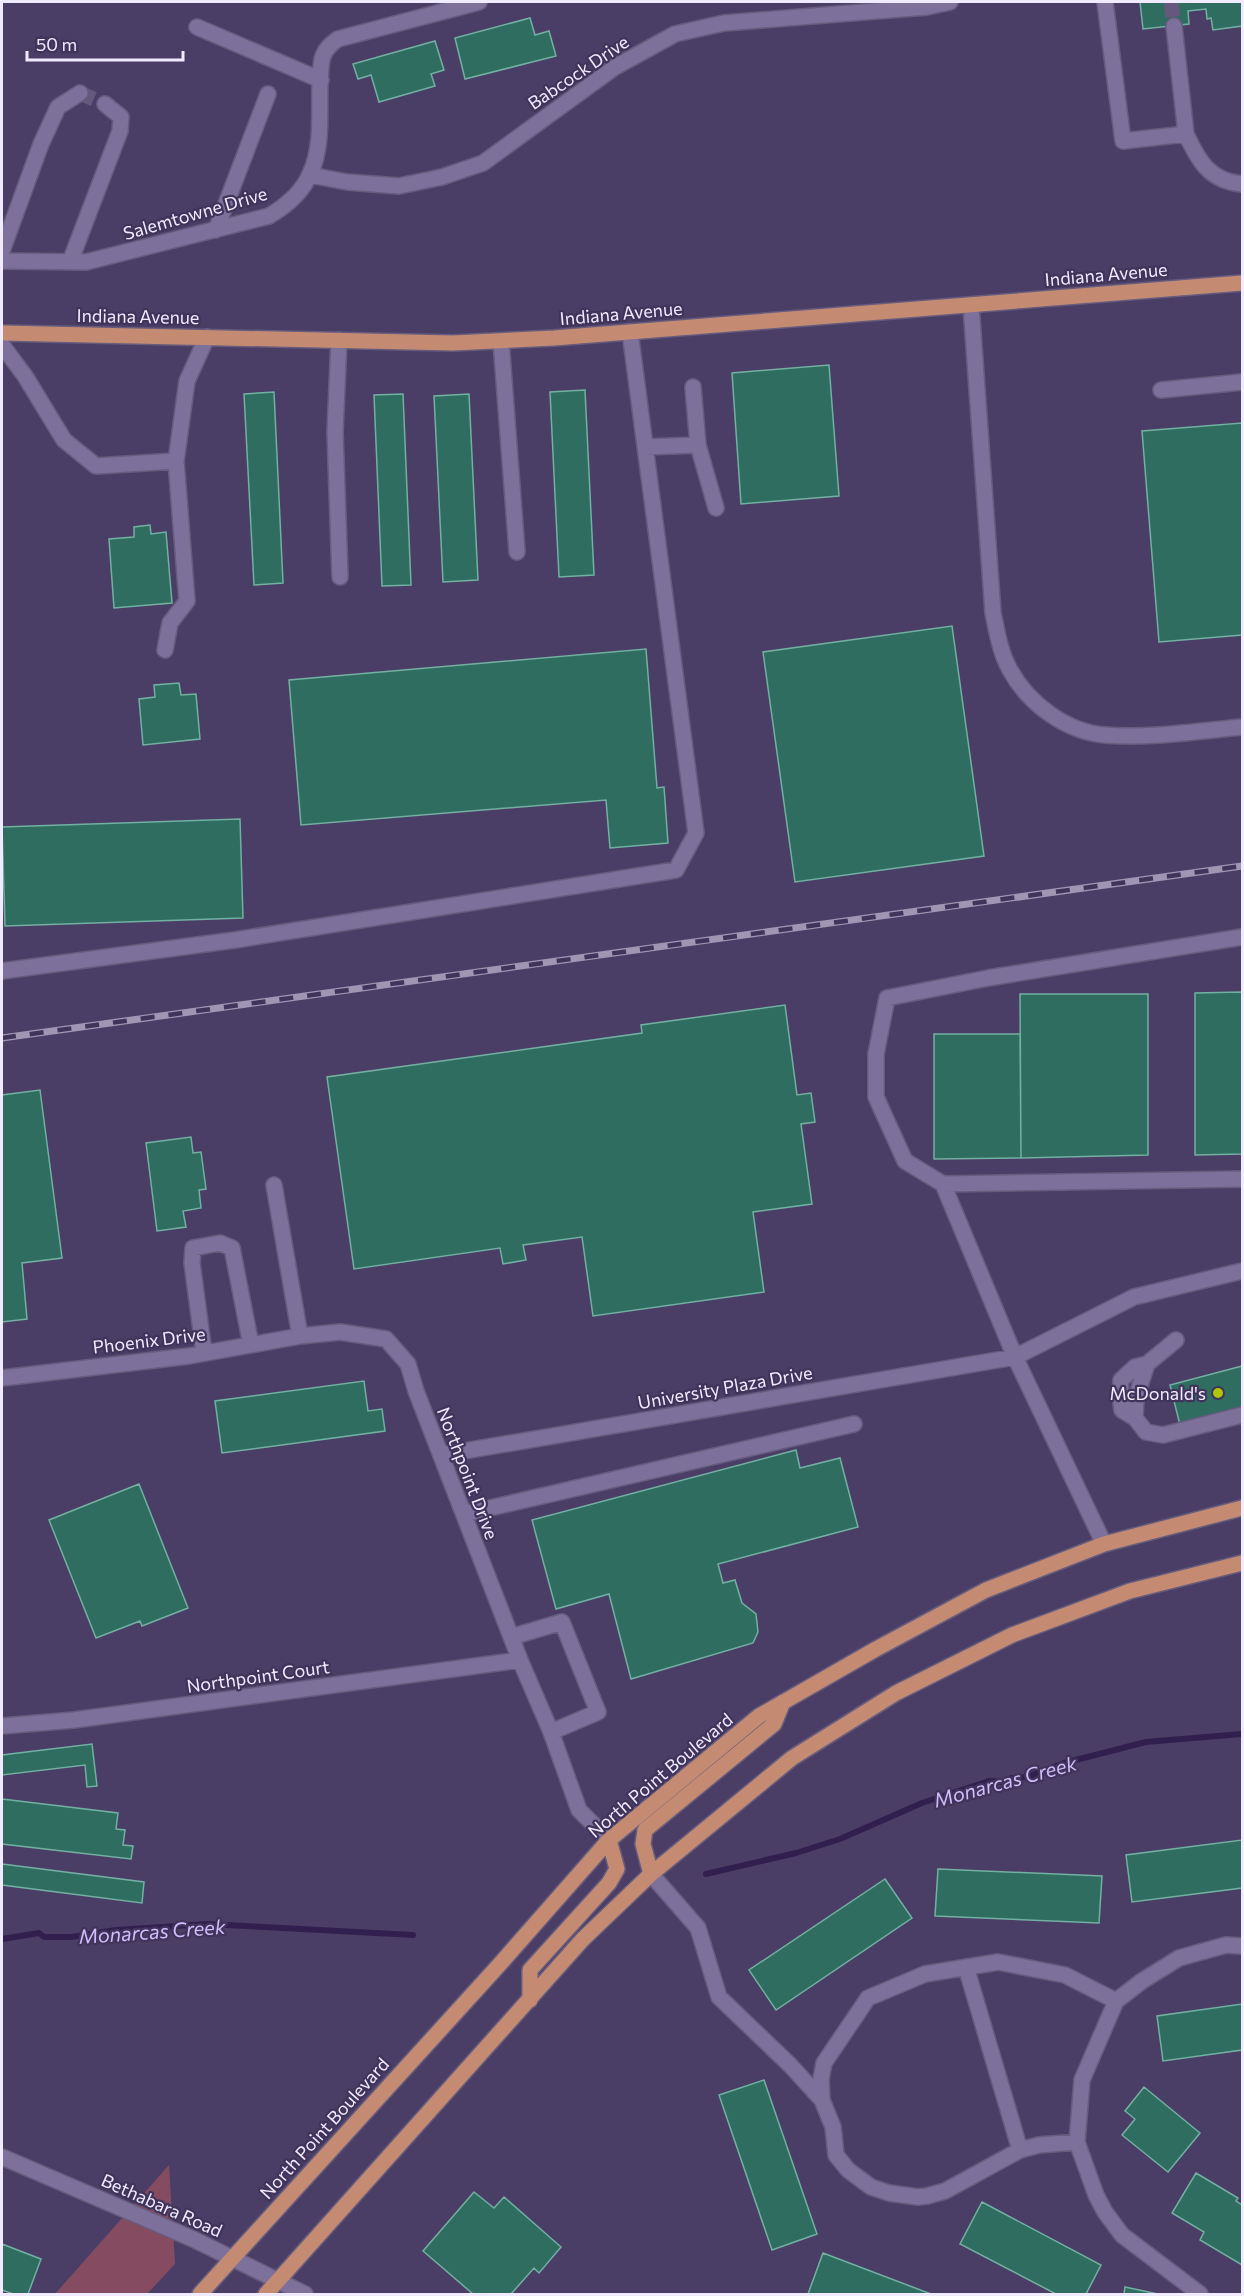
<svg xmlns="http://www.w3.org/2000/svg" width="1244" height="2296" font-family="Commissioner,sans-serif">
<style>
.green{fill:#854c61}
.lines{fill:none;stroke-linecap:round;stroke-linejoin:round}
.stream{stroke:#31204f;stroke-width:6}
.building{fill:#2f6d61;stroke:#72b0a2;stroke-width:1.5}
.minor-tunnel{stroke:#64587d;stroke-width:15;stroke-dasharray:15 8;stroke-linecap:butt}
.minor-casing{stroke:#665c7d;stroke-width:18}
.major-casing{stroke:#665c7d;stroke-width:18}
.minor{stroke:#7d709b;stroke-width:15}
.major{stroke:#c48b72;stroke-width:15}
.rail-casing{stroke:#9f96b4;stroke-width:7}
.rail{stroke:#40345b;stroke-width:4.5;stroke-dasharray:14;stroke-linecap:butt}
.poi-dot{fill:#aec509;stroke:#40345b;stroke-width:2}
.labels{text-anchor:middle;dominant-baseline:central;stroke-width:4.5;stroke-linejoin:round;paint-order:stroke}
.street-label{font-size:18px;fill:#f0ebff;stroke:#40345b}
.poi-label{font-size:18px;fill:#f0ebff;stroke:#40345b;text-anchor:end}
.water-label{font-size:20px;font-style:italic;fill:#d0bdfd;stroke:#40345b}
</style>
<rect width="100%" height="100%" fill="#4b3e66"/>
<path class="green" d="M169,2165l6,99 -28,30h-92z"/>
<g class="lines">
<path class="stream" d="M706,1874l90,-21 44,-14 82,-36 67,-22 15,1 7,-4 16,-1 37,-14 82,-21 96,-8
M2,1939l37,-6 5,4h27l45,-7 91,-6 206,11"/>
</g>
<path class="building" d="M1140,2h102v24l-29,4 -2,-12 -4,1 -1,-10 -18,2 1,13 -46,5z
M530,18l5,17 14,-4 7,25 -91,23 -10,-41z
M435,41l9,29 -13,4 4,12 -56,16 -8,-27 -13,4 -5,-15z
M829,365l10,131 -98,8 -9,-131z
M585,390l9,185 -35,2 -9,-185z
M274,392l9,191 -29,2 -10,-191z
M403,394l8,191 -29,1 -8,-191z
M469,394l9,186 -35,2 -9,-186z
M1242,423v212l-83,7 -17,-211z
M150,525l1,9 15,-2 6,71 -58,5 -5,-69 25,-2v-10z
M952,626l32,230 -189,26 -32,-230z
M646,649l11,139 7,-1 4,56 -58,5 -4,-48 -305,25 -12,-145z
M179,683l2,12 15,-1 4,45 -57,6 -4,-46 16,-2 -1,-12z
M240,819l3,99 -238,8 -3,-99z
M1242,992v162l-47,1v-162z
M1020,994h128v161l-127,3z
M785,1005l12,90 14,-2 4,29 -14,2 11,80 -59,8 11,80 -171,24 -11,-79 -59,8 3,15 -23,4 -3,-16 -146,21 -27,-192 315,-44 -1,-8z
M934,1034h86l1,124 -87,1z
M40,1090l22,168 -40,5 5,56 -25,3v-227z
M191,1137l2,16 8,-1 5,37 -7,1 2,18 -18,3 3,16 -29,4 -11,-88z
M1242,1366v43l-62,16 -10,-40z
M364,1381l4,30 14,-2 3,22 -163,22 -7,-52z
M796,1450l4,18 40,-10 18,69 -140,37 5,19 12,-3 7,23 14,11 2,18 -5,11 -122,36 -22,-85 -53,15 -24,-89z
M139,1484l49,124 -46,18 -2,-5 -44,17 -47,-118z
M92,1744l5,42 -10,1 -2,-22 -83,10v-20z
M2,1799l116,14 -2,16 9,1 -2,15 10,1 -2,13 -129,-15z
M1242,1840v48l-110,14 -6,-47z
M2,1864l142,18 -2,21 -140,-18z
M938,1869l164,7 -3,47 -164,-7z
M885,1879l27,39 -136,92 -27,-40z
M1242,2004v46l-79,11 -6,-45z
M764,2080l53,154 -45,16 -53,-155z
M1144,2087l56,46 -32,39 -46,-37 13,-16 -10,-8z
M1196,2173l42,25 -2,3 6,4v60l-42,-25 4,-8 -32,-19z
M474,2192l20,16 10,-11 57,50 -22,26 -5,-5 -23,26h-38l-50,-43z
M982,2202l119,63 -15,29h-30l-96,-50z
M2,2244l39,15 -13,35h-15l-11,-4z
M823,2253l108,41h-123z
M1125,2287l33,7h-34z"/>
<g class="lines">
<path class="minor-tunnel" d="M1171,2l3,24
M80,93l25,11"/>
<defs>
<path id="minor" d="M1105,2l18,139 63,-7c13,28 24,47 56,50
M1174,26l12,108
M197,27l124,53
M310,175l37,7 52,4 43,-9 41,-14 132,-96 60,-33 49,-11 203,-16 23,-5
M216,230l52,-136
M2,251l39,-107 17,-37 22,-14
M2,261l84,1 183,-46c17,-10 33,-23 41,-42 13,-27 9,-61 10,-91 1,-8 0,-19 3,-27 3,-8 8,-12 15,-17l141,-37
M70,262l50,-131 1,-14 -16,-13
M971,305l22,308c4,19 7,39 17,57 18,33 56,62 95,65 41,4 95,-4 137,-8
M339,340l-4,92 5,145
M501,341l16,211
M2,345l23,31 39,64 32,26 80,-5
M1161,390l81,-8
M698,445l18,63
M645,447l53,-2 -5,-58
M165,650l5,-27 17,-22 -11,-140 11,-80 20,-44
M2,971l233,-31 441,-70 20,-37 -66,-501
M943,1184l-38,-23 -29,-64v-43l11,-56 101,-20 254,-41
M274,1185l26,151 40,-4 46,7 22,25 8,27 104,269 31,72 28,78 30,30
M1176,1340l-29,24 -11,34 -1,20 11,14 17,3 79,-20
M204,1353l-12,-90 1,-15 27,-5 12,5 19,97
M2,1378l187,-22 111,-20
M1135,1418l-13,-8 -2,-14 1,-16 14,-13 12,-3
M441,1455l574,-98 119,-60 108,-26
M464,1514l390,-90
M1104,1544l-89,-187 -72,-173 299,-5
M511,1637l51,-15 36,90 -47,20
M2,1726l72,-6 446,-60
M651,1874l47,54 21,69 71,68 32,35 11,27 3,28 12,15 23,17 18,6 29,4 9,-1 18,-5 75,-41 19,-5 38,-3
M966,1967l54,183
M822,2100l-1,-21 3,-16 44,-65 57,-24 73,-12 67,13 51,26
M2,2157l191,82 112,55
M1200,2294l-78,-59 -17,-23 -9,-17 -19,-53 5,-62 34,-79 26,-20 37,-23 47,-13 16,1"/>
<path id="major" d="M2,333l451,10 101,-5 688,-55
M651,1874l-8,-30 2,-14 129,-106 9,-22
M530,2000v-30l79,-87 8,-14 -8,-29
M200,2294l300,-330 109,-124 150,-124 117,-67 110,-59 118,-46 138,-36
M266,2294l317,-355 68,-65 141,-116 104,-65 116,-58 118,-44 112,-28"/>
</defs>
<use href="#minor" class="minor-casing"/>
<use href="#major" class="major-casing"/>
<use href="#minor" class="minor"/>
<use href="#major" class="major"/>
<defs>
<path id="rail" d="M2,1038l1240,-172"/>
</defs>
<use href="#rail" class="rail-casing"/>
<use href="#rail" class="rail"/>
</g>
<circle class="poi-dot" cx="1218" cy="1393" r="6"/>
<g class="labels">
<g class="street-label">
<text transform="translate(578 72) rotate(-34)">Babcock Drive</text>
<text transform="translate(195 213) rotate(-16)">Salemtowne Drive</text>
<text transform="translate(1106 274) rotate(-5)">Indiana Avenue</text>
<text transform="translate(621 313) rotate(-5)">Indiana Avenue</text>
<text transform="translate(138 316) rotate(1)">Indiana Avenue</text>
<text transform="translate(149 1340) rotate(-7)">Phoenix Drive</text>
<text transform="translate(725 1387) rotate(-10)">University Plaza Drive</text>
<text transform="translate(468 1473) rotate(69)">Northpoint Drive</text>
<text transform="translate(258 1676) rotate(-8)">Northpoint Court</text>
<text transform="translate(660 1775) rotate(-40)">North Point Boulevard</text>
<text transform="translate(324 2128) rotate(-48)">North Point Boulevard</text>
<text transform="translate(162 2205) rotate(24)">Bethabara Road</text>
</g>
<g class="poi-label">
<text x="1206" y="1393">McDonald's</text>
</g>
<g class="water-label">
<text transform="translate(1005 1781) rotate(-15)">Monarcas Creek</text>
<text transform="translate(152 1931) rotate(-4)">Monarcas Creek</text>
</g>
</g>
<rect width="1244" height="2296" fill="none" stroke="#f0ebff" stroke-width="6"/>
<path d="M27 51v9h156v-9" fill="none" stroke="#f0ebff" stroke-width="3"/>
<text x="36" y="51" font-size="18" fill="#f0ebff" stroke="#40345b" stroke-width="4.5" paint-order="stroke">50 m</text>
</svg>
